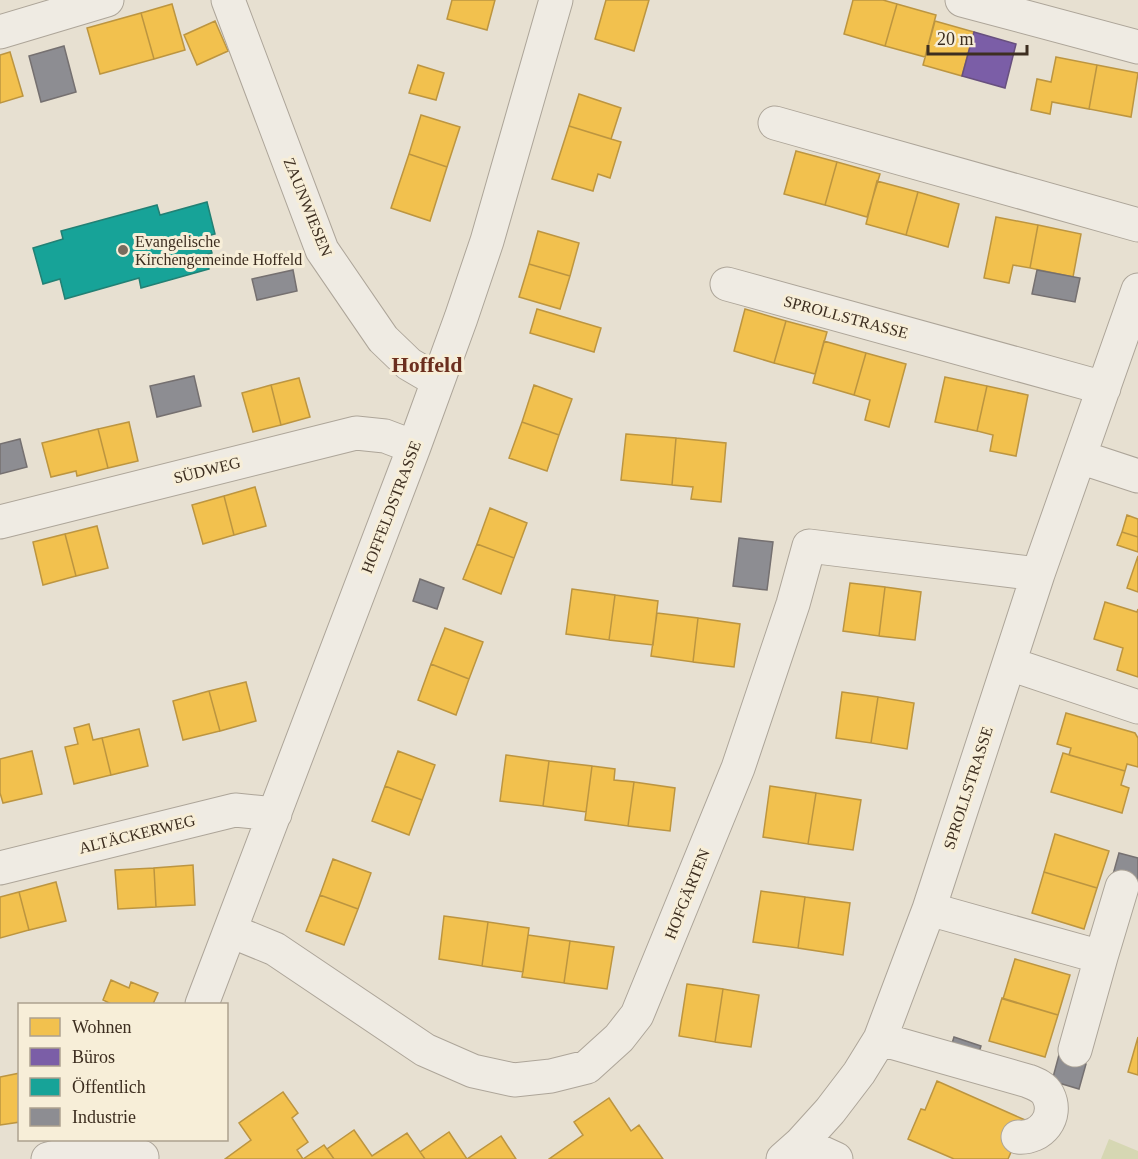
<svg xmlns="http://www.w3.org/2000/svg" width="1138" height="1159" font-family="'Times New Roman',serif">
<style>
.green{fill:#d6d7b3}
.homes{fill:#f2c14e;stroke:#bc9540;stroke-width:1.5}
.offices{fill:#7b5ea7;stroke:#68507e;stroke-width:1.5}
.public{fill:#17a398;stroke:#228074;stroke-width:1.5}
.industry{fill:#8d8d92;stroke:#757070;stroke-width:1.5}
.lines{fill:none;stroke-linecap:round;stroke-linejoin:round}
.minor-casing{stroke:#ada599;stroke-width:35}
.minor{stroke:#efebe3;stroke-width:33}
.poi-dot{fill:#786c5e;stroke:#f7eed8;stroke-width:2}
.labels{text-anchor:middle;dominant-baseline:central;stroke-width:6;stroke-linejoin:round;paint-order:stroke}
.street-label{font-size:16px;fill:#3d2e20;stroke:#f7eed8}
.poi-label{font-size:16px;fill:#3d2e20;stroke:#f7eed8;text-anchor:start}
.district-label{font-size:22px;font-weight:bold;fill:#6b2e1e;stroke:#f7eed8}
</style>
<rect width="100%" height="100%" fill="#e7e0d1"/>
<path class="green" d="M1109,1139l29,12v8h-37z"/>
<path class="homes" d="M452,0h43l-8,30 -40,-11z
M606,0h43l-15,51 -39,-12z
M853,0h30l14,4 -12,42 -41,-12z
M172,4l13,46 -31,9 -13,-46z
M897,4l39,11 -11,42 -40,-11z
M141,13l13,46 -54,15 -13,-46z
M215,21l13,30 -31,14 -13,-30z
M935,21l39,11 -12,44 -39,-11z
M10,52l13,44 -23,7v-48z
M1056,57l41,8 -8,44 -37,-7 -2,12 -19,-4 6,-31 14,3z
M418,65l26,8 -8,27 -27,-7z
M1097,65l41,8 -7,44 -42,-8z
M579,94l42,14 -10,31 -42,-13z
M421,115l39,12 -13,40 -38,-13z
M569,126l52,16 -11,36 -12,-4 -5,17 -41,-12z
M796,151l41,11 -12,43 -41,-11z
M409,154l38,13 -17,54 -39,-13z
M837,162l43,12 -13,43 -42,-12z
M877,181l41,11 -12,43 -40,-11z
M918,192l41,12 -11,43 -42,-12z
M996,217l42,8 -8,43 -17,-3 -4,18 -25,-5z
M1038,225l43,9 -8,43 -43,-9z
M538,231l41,12 -9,33 -41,-12z
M529,264l41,12 -10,33 -41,-12z
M537,309l64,19 -7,24 -64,-19z
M745,309l41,12 -12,42 -40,-12z
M786,321l41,11 -12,42 -41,-11z
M824,341l42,12 -12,42 -41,-12z
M866,353l40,11 -17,63 -24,-7 5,-20 -16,-5z
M945,377l42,9 -10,45 -42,-9z
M299,378l11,39 -29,8 -10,-40z
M271,385l10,40 -28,7 -11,-39z
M534,385l38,14 -13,36 -37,-13z
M987,386l41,9 -12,61 -26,-5 3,-16 -16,-4z
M129,422l9,39 -30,7 -10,-39z
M522,422l37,13 -12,36 -38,-13z
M98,429l10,39 -31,8 -1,-5 -25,6 -9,-34z
M626,434l50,4 -4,47 -51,-5z
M676,438l50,5 -5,59 -30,-3 2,-12 -21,-2z
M255,487l11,39 -32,9 -10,-39z
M224,496l10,39 -31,9 -11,-39z
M490,508l37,15 -13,35 -37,-14z
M1127,515l11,4v18l-16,-5z
M97,526l11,42 -32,8 -11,-42z
M1122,532l16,5v15l-21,-7z
M65,534l11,42 -33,9 -10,-43z
M477,544l37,14 -13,36 -38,-15z
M1138,556v36l-11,-4z
M850,583l35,4 -6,49 -36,-5z
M885,587l36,5 -6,48 -36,-4z
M572,589l43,6 -6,45 -43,-6z
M615,595l43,6 -5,44 -44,-5z
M1105,602l32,10 1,-3v68l-21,-7 6,-22 -29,-9z
M657,613l41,5 -5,44 -42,-6z
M698,618l42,6 -6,43 -41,-5z
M445,628l38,14 -14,37 -38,-15z
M431,664l38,15 -13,36 -38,-15z
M246,682l10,39 -36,10 -11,-40z
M209,691l11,40 -37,9 -10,-39z
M842,692l36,5 -7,46 -35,-5z
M878,697l36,6 -7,46 -36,-6z
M1066,713l69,20 3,5v29l-11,-3 -2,7 -56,-16 2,-7 -14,-4z
M89,724l4,16 9,-2 9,37 -37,9 -9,-37 13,-3 -4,-16z
M139,729l9,37 -37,9 -9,-37z
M32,751l10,43 -39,9 -3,-10v-34z
M398,751l37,14 -13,35 -37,-14z
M1063,753l62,18 -4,14 8,3 -7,25 -71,-21z
M506,755l43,6 -6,45 -43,-5z
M549,761l43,5 -6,46 -43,-6z
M592,766l23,3 -1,11 20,2 -6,44 -43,-6z
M634,782l41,6 -5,43 -42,-5z
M385,786l37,14 -13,35 -37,-14z
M770,786l46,7 -8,51 -45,-7z
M816,793l45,7 -8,50 -45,-6z
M1055,834l54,17 -12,37 -53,-16z
M333,859l38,14 -13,36 -38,-14z
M193,865l2,40 -39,2 -2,-39z
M154,868l2,39 -38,2 -3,-39z
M1044,872l53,16 -13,41 -52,-16z
M56,882l10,39 -37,9 -10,-38z
M761,891l44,6 -7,51 -45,-6z
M19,892l10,38 -29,8v-41z
M320,895l38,14 -14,36 -38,-14z
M805,897l45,6 -7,52 -45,-7z
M444,916l44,6 -6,44 -43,-7z
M488,922l41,6 -6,44 -41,-6z
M528,935l42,6 -6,42 -42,-6z
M570,941l44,6 -7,42 -43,-6z
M1015,959l55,16 -12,40 -55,-16z
M111,980l18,8 2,-6 27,11 -5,11h-42l-8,-4z
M687,984l36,5 -8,53 -36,-6z
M723,989l36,6 -8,52 -36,-5z
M1002,998l56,17 -13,42 -56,-16z
M1138,1037v38l-10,-3z
M20,1073v49l-20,3v-48z
M937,1081l88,39 -17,39h-54l-46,-20 13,-30 4,1z
M283,1092l15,21 -6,5 16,24 -11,8 6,9 21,-14 10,14h-109l26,-19 -12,-17z
M609,1098l22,33 8,-6 24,34h-114l34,-24 -9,-13z
M354,1130l18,26 35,-23 18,26h-91l-7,-10z
M449,1132l18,27h-42l-5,-7z
M501,1136l15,23h-49z"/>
<path class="offices" d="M974,32l42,12 -11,44 -43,-12z"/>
<path class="public" d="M207,202l8,32 -8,2 5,17 -7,2 4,14 -68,19 -2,-10 -74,21 -5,-20 -17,5 -10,-36 30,-9 -2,-8 96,-26 3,10z"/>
<path class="industry" d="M64,46l12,46 -35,10 -12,-46z
M293,270l4,21 -40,9 -5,-21z
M1037,270l43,8 -5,24 -43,-8z
M194,376l7,30 -44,11 -7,-31z
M20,439l7,28 -27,7v-30z
M739,538l34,4 -6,48 -34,-4z
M420,579l24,9 -7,21 -24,-8z
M1119,853l19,5v27l-26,-7z
M954,1037l27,9 -4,13 -27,-9z
M1059,1055l27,9 -7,25 -27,-8z"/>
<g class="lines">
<defs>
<path id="minor" d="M228,0l94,250 61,89 26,25 29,17
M962,0l176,47
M0,32l107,-32
M775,123l363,102
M727,284l377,104
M1080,457l58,19
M0,522l356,-89 29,3 29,11
M1010,664l128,43
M0,868l235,-58 40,4
M929,909l172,48 -26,93
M231,931l44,18 150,101 48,21 41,9 37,-4 36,-9 32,-29 18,-23 101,-247 55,-164 16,-58 229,28
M1101,957l21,-70
M202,1004l212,-557 47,-129 26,-77 69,-241
M880,1039l148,42c8,3 16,6 20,14 11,22 -7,44 -30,42
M801,1143l35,16
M48,1159l39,-10 29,-1 26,9
M783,1159l18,-16 29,-32 29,-38 21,-34 49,-130 109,-335 100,-284"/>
</defs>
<use href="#minor" class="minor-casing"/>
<use href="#minor" class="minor"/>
</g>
<circle class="poi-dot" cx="123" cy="250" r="6"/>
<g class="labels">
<g class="street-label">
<text transform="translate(308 207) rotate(68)">ZAUNWIESEN</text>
<text transform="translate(846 317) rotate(15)">SPROLLSTRASSE</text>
<text transform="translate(207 470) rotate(-14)">SÜDWEG</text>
<text transform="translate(391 507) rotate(-69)">HOFFELDSTRASSE</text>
<text transform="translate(968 788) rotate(-72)">SPROLLSTRASSE</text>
<text transform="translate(137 834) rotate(-14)">ALTÄCKERWEG</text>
<text transform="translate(687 894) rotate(-68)">HOFGÄRTEN</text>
</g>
<g class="poi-label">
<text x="135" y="241">Evangelische<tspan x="135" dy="18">Kirchengemeinde Hoffeld</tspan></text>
</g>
<g class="district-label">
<text x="427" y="364">Hoffeld</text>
</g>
</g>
<rect x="18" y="1003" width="210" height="138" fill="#f7eed8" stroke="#ada18e" stroke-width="1.5"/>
<rect x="30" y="1018" width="30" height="18" fill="#f2c14e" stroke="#ada18e" stroke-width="1.5"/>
<text x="72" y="1033" font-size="18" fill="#3d2e20">Wohnen</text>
<rect x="30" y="1048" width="30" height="18" fill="#7b5ea7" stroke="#ada18e" stroke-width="1.5"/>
<text x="72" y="1063" font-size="18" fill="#3d2e20">Büros</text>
<rect x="30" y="1078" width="30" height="18" fill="#17a398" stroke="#ada18e" stroke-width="1.5"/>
<text x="72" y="1093" font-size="18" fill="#3d2e20">Öffentlich</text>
<rect x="30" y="1108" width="30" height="18" fill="#8d8d92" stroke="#ada18e" stroke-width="1.5"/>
<text x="72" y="1123" font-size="18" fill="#3d2e20">Industrie</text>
<path d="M928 45v9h99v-9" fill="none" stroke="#3d2e20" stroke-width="3"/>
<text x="937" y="45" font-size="18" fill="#3d2e20" stroke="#f7eed8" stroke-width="4.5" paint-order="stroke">20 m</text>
</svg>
